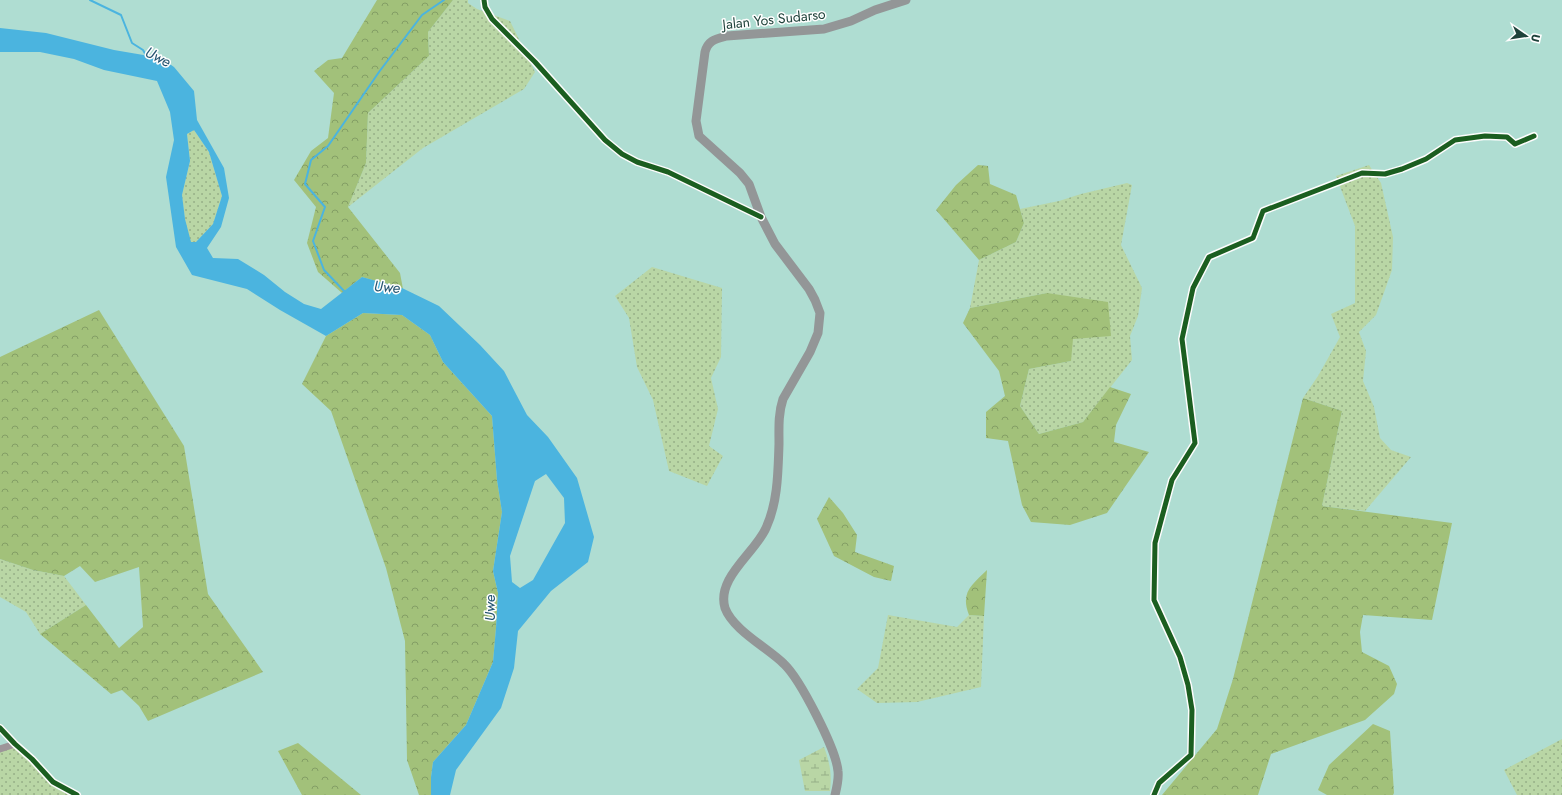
<svg xmlns="http://www.w3.org/2000/svg" width="1562" height="795" font-family="Jost,sans-serif">
<style>
.grass{fill:url(#grass-dots)}
.forest{fill:url(#forest-crowns)}
.wetland{fill:url(#wetland-marsh)}
.water{fill:#4bb4df;fill-rule:evenodd}
.lines{fill:none;stroke-linecap:round;stroke-linejoin:round}
.stream{stroke:#4bb4df;stroke-width:2}
.minor{stroke:#9d9699;stroke-width:7}
.major{stroke:#939697;stroke-width:9}
.cycleway-casing{stroke:#fefefe;stroke-width:8}
.cycleway{stroke:#1b5e20;stroke-width:5}
.labels{text-anchor:middle;dominant-baseline:central;stroke-width:3;stroke-linejoin:round;paint-order:stroke}
.street-label{font-size:14px;fill:#1e423a;stroke:#fefefe}
.water-label{font-size:15px;font-style:italic;fill:#265571;stroke:#fefefe}
</style>
<defs>
<pattern id="grass-dots" width="8" height="8" patternUnits="userSpaceOnUse"><rect width="8" height="8" fill="#b9d6a5"/><path d="M2 2h.1M6 6h.1" fill="none" stroke="#96af87" stroke-width="1.8" stroke-linecap="round"/></pattern>
<pattern id="forest-crowns" width="20" height="18" patternUnits="userSpaceOnUse"><rect width="20" height="18" fill="#a2c17a"/><path d="M2 6a3 3 0 1 1 6 0M12 15a3 3 0 1 1 6 0" fill="none" stroke="#839e65"/></pattern>
<pattern id="wetland-marsh" width="20" height="14" patternUnits="userSpaceOnUse"><rect width="20" height="14" fill="#b9d6a5"/><path d="M1 5h8M5 5V1M11 12h8M15 12V8" fill="none" stroke="#96af87"/></pattern>
</defs>
<rect width="100%" height="100%" fill="#afddd2"/>
<path class="grass" d="M453,0h15v3l9,6 33,12 25,51 -11,17 -101,59 -75,59 18,-44 2,-50 61,-57 -1,-24z
M194,130l15,22 13,44 -9,28 -17,18h-6l-5,-23 -3,-24 8,-34 -3,-27z
M1369,165l12,18 12,54 -1,33 -16,45 -17,17 7,19 -3,30 11,26 6,31 11,12 20,7 -46,54 -43,-5 20,-95 -39,-13 15,-22 22,-39 -9,-23 24,-11v-77l-19,-50z
M1127,183l5,2 -11,60 21,43 -4,28 -8,20 2,24 -49,62 -44,12 -19,-28 9,-37 42,-8 -24,-68 -77,15 9,-48 37,-18 8,-19 -4,-14 39,-8 22,-7z
M652,267l70,21 -1,69 -10,21 7,31 -9,37 14,10 -16,30 -38,-15 -16,-71 -16,-33 -8,-49 -14,-22z
M0,559l33,11 31,6 22,29 -46,29 -14,-22 -26,-15z
M888,615l69,12 12,-12 15,1 -3,71 -64,15 -40,1 -20,-14 21,-21z
M1562,739v56h-45l-13,-25z
M13,744l44,45 13,6h-70v-43z"/>
<path class="forest" d="M377,0h76l-25,32 1,24 -61,57 -2,50 -18,44 52,66 3,16 -41,-12 -20,16 -24,-21 -11,-29 9,-36 -22,-27 17,-29 17,-13 6,-45 -20,-22 14,-11 14,-2z
M978,165l10,1 2,18 26,11 8,28 -8,19 -37,18 -43,-50 20,-25z
M1047,293l61,9 3,34 -38,3 -2,22 -42,8 -9,37 19,28 44,-12 27,-35 21,7 -15,31 -2,17 35,10 -42,61 -37,12 -39,-3 -9,-17 -14,-64 -22,-3v-26l19,-16 -6,-25 -36,-48 7,-15z
M99,310l85,136 24,148 55,78 -115,49 -9,-15 -17,-16 -11,4 -71,-60 46,-29 33,43 24,-21 -4,-60 -44,15 -15,-16 -16,10 -31,-6 -33,-11v-202z
M363,313l39,2 28,20 13,27 49,54 5,64 5,32 -9,59 5,22 -2,35 -3,34 -27,63 -33,37 -2,15v18h-12l-12,-35 -2,-119 -19,-73 -55,-157 -29,-27 24,-48z
M1303,398l39,13 -20,95 130,17 -20,97 -69,-5 -3,17 2,20 27,14 8,18 -3,10 -29,26 -94,34 -13,41h-96l55,-66 16,-50z
M829,497l14,16 14,22 -2,17 39,14 -3,15 -17,-4 -40,-21 -17,-37z
M987,570l-3,46 -15,-1c-9,-23 3,-30 18,-45z
M1373,724l17,7 4,62 -1,2h-66l-9,-5 11,-25z
M298,743l63,52h-59l-24,-44z"/>
<path class="wetland" d="M824,747c6,16 8,28 6,44h-25l-6,-31z"/>
<path class="water" d="M0,28l46,5 68,17 47,8 13,9 20,24 3,29 27,48 5,30 -8,29 -14,21 6,10 25,1 26,16 21,17 19,12 17,5 41,-32 40,11 37,18 41,39 24,26 23,44 21,22 29,41 17,59 -6,25 -37,29 -33,40 -4,37 -13,40 -45,62 -6,25h-19v-18l2,-15 33,-37 27,-63 3,-34 2,-35 -5,-22 9,-59 -5,-32 -5,-64 -49,-54 -13,-27 -28,-20 -39,-2 -37,23 -46,-26 -33,-21 -55,-14 -16,-28 -10,-70 8,-37 -4,-28 -13,-31 -53,-11 -30,-11 -34,-7h-40zM194,130l15,22 13,44 -9,28 -17,18h-5l-6,-23 -3,-24 8,-34 -3,-27zM546,474l18,24 1,25 -32,57 -13,8 -8,-6 -2,-26 25,-75z"/>
<g class="lines">
<path class="stream" d="M90,0l31,15 11,28 11,7 4,7
M345,292l-21,-22 -11,-29 12,-34 -20,-23 6,-24 17,-14 51,-74 43,-57 22,-15"/>
<path class="minor" d="M484,0l1,7 7,12 43,43 70,78 17,14 15,8 31,10 93,45
M0,728l15,16 17,15 21,23 24,13
M0,749l15,-5
M1154,795l5,-12 32,-28 1,-45 -4,-25 -8,-28 -26,-57 1,-57 17,-63 23,-37 -13,-104 11,-51 16,-31 44,-19 10,-27 99,-38 23,1 17,-5 24,-10 29,-19 30,-4 22,1 8,7 19,-8"/>
<path class="major" d="M835,795c2,-8 4,-16 3,-24 -2,-22 -38,-92 -54,-107 -16,-16 -51,-34 -59,-56 -9,-30 30,-55 41,-80 12,-26 12,-56 13,-84 0,-15 -1,-30 4,-45l27,-47 8,-19 2,-20 -5,-13 -6,-11 -34,-45 -14,-27 -12,-33 -9,-11 -41,-37 -3,-15 9,-69c3,-12 11,-13 22,-16l97,-7 27,-8 24,-11 31,-10"/>
<defs>
<path id="cycleway" d="M484,0l1,7 7,12 43,43 70,78 17,14 15,8 31,10 93,45
M0,728l15,16 17,15 21,23 24,13
M1154,795l5,-12 32,-28 1,-45 -4,-25 -8,-28 -26,-57 1,-57 17,-63 23,-37 -13,-104 11,-51 16,-31 44,-19 10,-27 99,-38 23,1 17,-5 24,-10 29,-19 30,-4 22,1 8,7 19,-8"/>
</defs>
<use href="#cycleway" class="cycleway-casing"/>
<use href="#cycleway" class="cycleway"/>
</g>
<g class="labels">
<g class="street-label">
<text transform="translate(774 19) rotate(-6)">Jalan Yos Sudarso</text>
</g>
<g class="water-label">
<text transform="translate(158 57) rotate(27)">Uwe</text>
<text transform="translate(387 287) rotate(4)">Uwe</text>
<text transform="translate(490 608) rotate(-90)">Uwe</text>
</g>
</g>
<g transform="translate(1526 36) rotate(103)" stroke="#fefefe" stroke-width="3" paint-order="stroke">
<path d="M0-3L7 15L0 10L-7 15Z" fill="#1e423a"/>
<text y="-6" font-size="11" font-weight="bold" text-anchor="middle" fill="#1e423a">U</text>
</g>
</svg>
